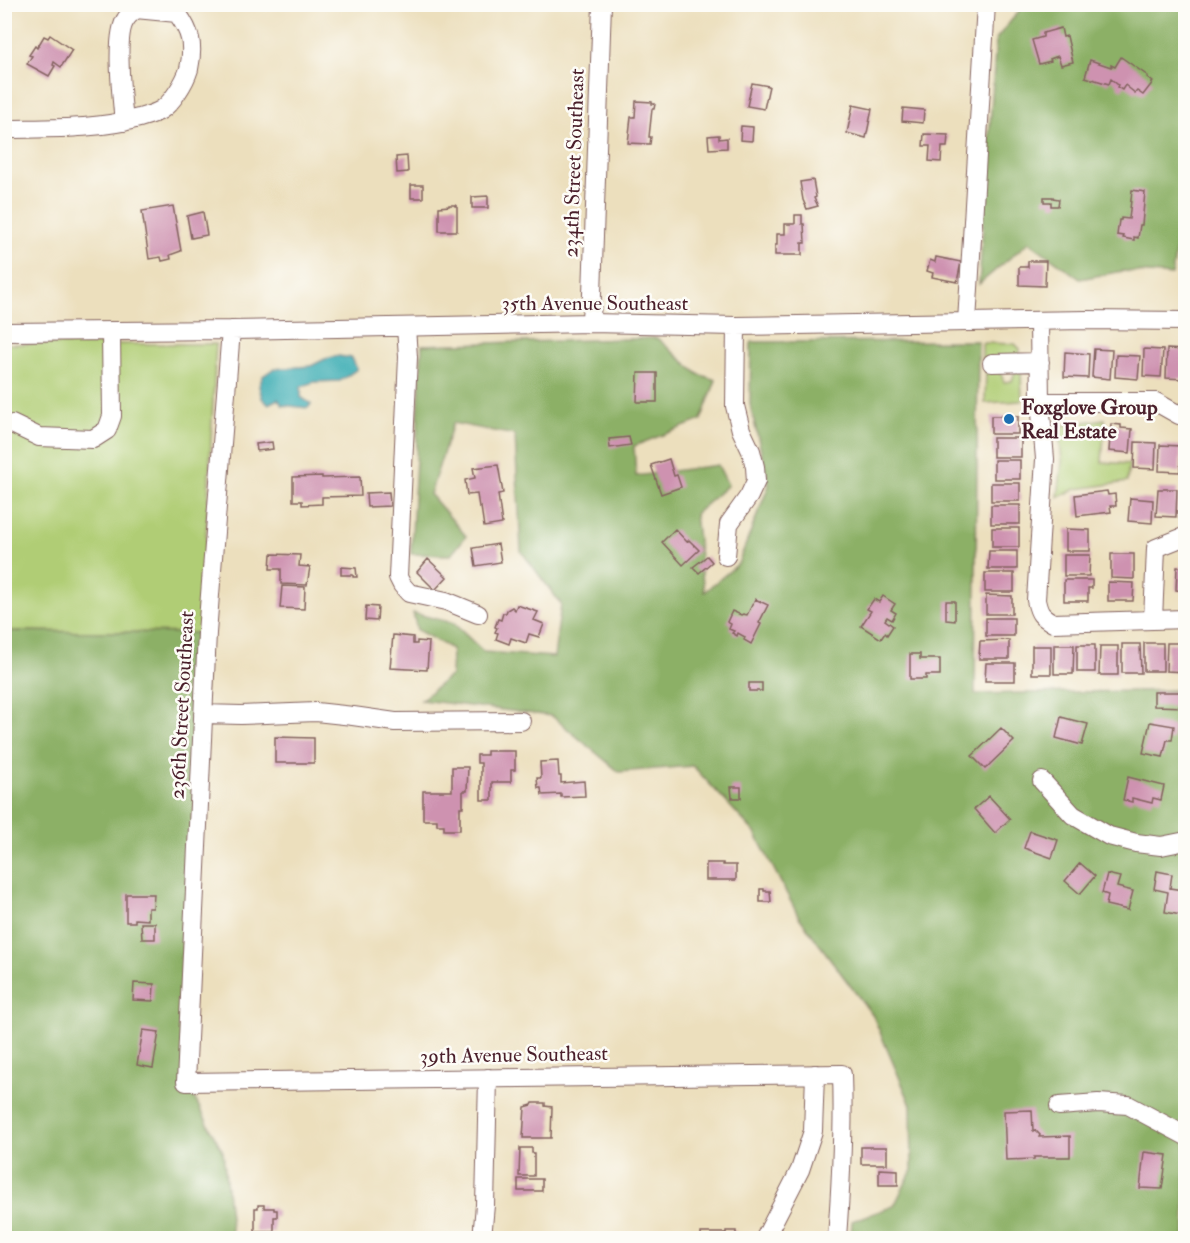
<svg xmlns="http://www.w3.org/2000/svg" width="1190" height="1243" font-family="'IM FELL Double Pica',serif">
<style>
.green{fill:#b0cd74;stroke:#7d7650;stroke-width:1.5}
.forest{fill:#8cb066;stroke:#6b6848;stroke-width:1.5}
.water{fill:#39abb2;stroke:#42656e;stroke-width:1.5}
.building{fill:#ce92b0}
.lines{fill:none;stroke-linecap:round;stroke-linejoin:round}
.minor-casing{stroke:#83625e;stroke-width:20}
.minor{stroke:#fff;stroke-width:18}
.poi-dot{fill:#1f6fb2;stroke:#fdfcf7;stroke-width:2}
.labels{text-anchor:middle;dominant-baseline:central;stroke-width:5;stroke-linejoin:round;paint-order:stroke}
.street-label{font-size:21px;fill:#4a1f2b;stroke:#fdfcf7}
.poi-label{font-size:21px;font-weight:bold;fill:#4a1f2b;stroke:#fdfcf7;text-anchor:start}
</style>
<rect width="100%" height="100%" fill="#fdfcf7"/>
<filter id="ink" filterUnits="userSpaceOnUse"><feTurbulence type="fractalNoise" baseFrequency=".0167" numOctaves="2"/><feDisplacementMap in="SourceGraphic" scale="12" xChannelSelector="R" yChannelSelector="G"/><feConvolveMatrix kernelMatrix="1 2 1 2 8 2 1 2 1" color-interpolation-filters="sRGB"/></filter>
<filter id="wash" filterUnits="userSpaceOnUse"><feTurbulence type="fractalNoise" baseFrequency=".008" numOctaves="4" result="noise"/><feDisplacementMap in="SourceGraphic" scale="24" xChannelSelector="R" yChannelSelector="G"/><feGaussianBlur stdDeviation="1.35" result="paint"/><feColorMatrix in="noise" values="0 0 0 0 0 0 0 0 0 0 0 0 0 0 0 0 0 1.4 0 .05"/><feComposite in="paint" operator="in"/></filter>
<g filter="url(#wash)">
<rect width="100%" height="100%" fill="#ecdfbd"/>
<path class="green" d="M982,343l33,1 5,5 -1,9 -37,1z
M5,344h211l-15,289 -196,-2z
M986,368l13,1 5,13 8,-1 2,-7 4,-5h3l1,32 -37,2z
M1105,419l-3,43 27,2 -2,18 -51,7 -18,8 4,-36 -4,-35z"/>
<path class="forest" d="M1024,5h161l1,177 -14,93 -49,-4 -43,8 -51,-37 -50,42 17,-245z
M657,338l41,36 18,6 -15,40 -67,26 2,30 82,-11 10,20 -33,29 9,78 34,-28 31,-79 -19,-81 1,-62 227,-1 -3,353 210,-4v548h-334l1,-17 42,-15 18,-36 -1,-65 -38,-89 -74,-99 -44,-84 -62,-67 -74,6 -67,-56 -131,-16 30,-25 1,-26 -35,-19 -4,-17 40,10 31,29 70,5 7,-53 -40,-53 -6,-116 -62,-12 -23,71 36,42 -15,19 -40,-1 11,-209z
M5,631l202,2 -21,449 37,70 9,84 -1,2h-226z"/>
<path class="water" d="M338,356l14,2 5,11 -17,12 -26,1 -13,5v10l10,7 -3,4 -26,-3 -4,-6 -10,5 -6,-6 -3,-12 4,-10 10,-7 38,-3 14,-7z"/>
<g id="blocks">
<path class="building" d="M1061,28l2,9 4,-1 6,26 -12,3 -3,-9 -8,3 1,2 -12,3 -7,-24 11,-3v-4z
M50,35l22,15 -11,17 -7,-5 -1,3 2,1 -6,10 -22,-12 5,-8 -3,-1 6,-9 2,2 7,-12 4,2z
M1121,57l27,19 -1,1 6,5 -10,13 -6,-4 -2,2 -10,-8 -3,5 -5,-3 1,-2 -7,-6 -2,5 -24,-7 5,-17 21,7v-2l4,2z
M752,83l17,3 -5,23 -17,-3z
M636,101l16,1v2h3l-1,5h-2l-3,28h2l-1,7h-1l-21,-1 3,-26h4z
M853,105l19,4 -6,29 -19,-5z
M903,108l21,2 -1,13 -21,-2z
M741,126l12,1 -1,14 -12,-1z
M924,134l24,1 -1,12h-5l-1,15 -12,-1 1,-15h-7z
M719,135v4l8,-1v10l-18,1 -1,-13z
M407,156l1,16 -11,1 -1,-16z
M813,180l3,17 -2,1 4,8 -11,3 -4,-9 -3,-18z
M411,185h12v13h-12z
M1132,190l13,2 -3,33h-2l-2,13 -4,-1v3l-11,-2 1,-2 -7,-1 2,-15h2v-2l8,1z
M488,196v12h-16v-11z
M1044,197h9v1l6,1 -1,7h-7v-4h-7z
M449,205h6v1h2v25h-18v-24l10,-1z
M173,206l8,45 -11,4 1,4 -9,2 -1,-4 -12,2 -7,-48z
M203,212l4,23 -16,3 -4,-22z
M795,215h7v9h2l1,19h-3v12h-27v-10h2v-11h8v-10h10z
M936,257l25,5 -4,20 -25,-5 1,-4 -6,-2 3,-11 5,2z
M1028,261h18l-1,25 -26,-1v-18h9z
M1094,349l18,1 -2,29 -18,-2z
M1144,349l19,1 -2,27 -18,-1z
M1167,349l18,1 -1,29 -18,-1z
M1065,352l24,2 -1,24 -24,-1z
M1116,355l24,1 -2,23 -23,-2z
M638,373h19v29h-20z
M991,416h27v18h-27z
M1111,424l10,1v3l11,1 -2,24 -21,-2z
M629,437l2,8 -21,3 -1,-9z
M993,438h28v19h-28z
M272,442l1,7 -16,2 -1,-7z
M1135,442l21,1 -1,26 -21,-1z
M1160,445l21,1 -1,26 -21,-1z
M669,459l5,17 3,-1 4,12 -20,7 -10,-29z
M994,460h26v19h-26z
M498,465l5,28 -5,1 4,30 -18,3 -3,-20h-2l-2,-13 -10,1 -2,-15 10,-2 -2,-10z
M322,476v2l38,-1 1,19 -39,1v7l-20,1v-4h-9v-24z
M991,483h29v18h-29z
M1158,489h19l-1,28 -20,-1z
M1107,491l1,4 7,-1 1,12h-6l1,6 -34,4 -2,-21z
M389,492l1,14 -23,1 -1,-14z
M1181,494l5,1v24l-7,-1z
M1130,498l23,2 -1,23 -24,-2z
M991,505h29v19h-29z
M992,528h27v19h-27z
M675,529l12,13 2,-2 10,10 -16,15 -21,-23z
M1066,529l24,1v21h-24z
M498,544l3,18 -25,4 -3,-18z
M989,551h28v18h-29z
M271,554l29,1 -1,11 11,1 -3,18 -26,-1v-15h-11z
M1111,554h23v25l-23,-1z
M1064,555h26l-1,21h-25z
M707,556l5,6 -13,11 -6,-6z
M428,559l19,18 -12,13 -18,-18z
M341,567l15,1 1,9h-4v-2h-12z
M1177,567l9,1v23l-10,-1z
M985,573h29v19h-29z
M1064,580h28v8h-4v13h-24z
M1108,582l26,1 -1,18h-25z
M282,586l23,1 -1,22 -24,-1z
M986,595l26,1v18h-26z
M883,596l12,8 -4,6 5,3 -4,7 -5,-3 -2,3 8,6 -6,9 -2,-2 -4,6 -20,-13 10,-15 -4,-2 7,-10 5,3z
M755,599l13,6 -9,18 2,1 -10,20 -7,-4 1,-3 -7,-4 -1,3 -5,-3 2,-2 -5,-2 2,-5 -4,-2 5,-11 9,4 2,-1 4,1z
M946,601h9v20l-9,-1z
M517,605l21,7 -4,8 10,4 -5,13 -10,-3 -3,9 -15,-5 -2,6 -13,-5 2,-6 -3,-1 2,-4 -2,-1 3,-8 3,1 2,-7h3l1,-3 5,-3 3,3z
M366,606l12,1 -1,14 -12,-1z
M986,618h28v18h-28z
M393,635l20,2v7h4v-3l12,1 -2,28 -37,-2z
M1009,640v19h-30l1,-18z
M1144,643h19v28h-19z
M1167,643h19v29l-20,-1z
M1122,644h18l1,29h-19z
M1054,645h20l-1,29h-19z
M1077,645h18v27h-18z
M1032,646h19v28h-19z
M1100,646h18v29h-19z
M910,654h10v5h20v16h-14v4h-16z
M986,663h29v18h-30z
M749,683h13v8h-13z
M1154,692h32v15l-32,-1z
M1061,717l27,7 -6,21 -26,-7z
M1150,722l24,4 -2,14h-5l-4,17 -20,-4z
M1001,728l13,13 -29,28 -13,-13z
M275,737l39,1v25h-39z
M487,751h28v19h-4v12h-19v18h-11v-37h-4v-8h10z
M558,761l1,15h2v7l23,-2 1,15 -24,1v-3l-19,1 -1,-7h-3l-1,-10h4l-1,-16z
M452,767h16l-1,24h-4v16h-3v23h-16v-5h-7v-5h-14v-29h29z
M1128,777l36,9 -3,14 -8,-2 -1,5 -20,-5v4l-9,-2z
M731,787h10v11h-9z
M989,796l21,23 -15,14 -21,-24z
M1030,831l28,9 -6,18 -28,-10z
M706,863h17v2h13v15h-30z
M1080,863l15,13 -15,18 -15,-13z
M1157,871l15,3 -2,14 13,2 -1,4 4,1v21l-21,-4 3,-20 -14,-3z
M1107,874l13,3 -3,10 16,4 -5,19 -22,-5 2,-10 -6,-2z
M760,889h4v2h6l1,11h-11z
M126,894h28l-1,14h-5v12l-13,-1v3h-9z
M141,923h14v16h-13z
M134,983l20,1 -1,17 -20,-1z
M143,1030l16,2 -6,36 -16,-3z
M533,1103h12v3l7,1 -1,31h-28l2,-31 7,-2z
M1032,1110l1,21 2,-1 5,5 -1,2 31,-1v21h-36v2l-28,1 -2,-49z
M861,1147h26v17h-26z
M520,1148h12v5h2v23h-15z
M1144,1152l23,3 -5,34 -22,-1z
M879,1169l19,1v15h-19z
M518,1179h24v12h-24z
M258,1205h6v3h10v2h3v7h-3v15h-19v-24h3z
M726,1231h10v7h-35v-5h25z"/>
</g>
</g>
<g filter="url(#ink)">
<use href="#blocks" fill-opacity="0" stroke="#83625e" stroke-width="1.5"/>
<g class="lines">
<defs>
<path id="minor" d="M4,129c45,-1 91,1 135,-11 7,-2 15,-4 22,-8 11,-7 24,-28 28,-41 5,-24 2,-37 -12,-56l-41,-4c-3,3 -8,6 -10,10 -12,15 -4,82 -2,103
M1039,321l1,81 5,57 -9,141c3,14 5,16 17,23l133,-4
M967,322l19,-318
M591,323l11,-319
M406,327l2,30 -10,220 4,8 7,8 37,8 32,13
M231,330l-24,303 -21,449 656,-8c2,55 -1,109 -5,164
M4,332l227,-2 360,-7 145,3 351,-6 99,1
M992,363l48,-1
M1040,402h116l23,13 7,-5
M12,424l27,13 54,2 14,-9 5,-14 -1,-85
M726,556l3,-32 20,-28 7,-15 -1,-14 -4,-16 -10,-21 -6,-24 1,-80
M1153,620l3,-72 30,-12
M203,714l38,1 75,-3 37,4 42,6 126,-1
M1042,781l31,34 36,21 27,7 25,3 25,-5
M1059,1106l39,-3 30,2 58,31
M482,1238l3,-33 3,-127
M765,1238l35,-68 13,-39 2,-57"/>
</defs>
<use href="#minor" class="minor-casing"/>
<use href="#minor" class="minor"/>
</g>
</g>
<circle class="poi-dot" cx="1009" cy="419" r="6"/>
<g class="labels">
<g class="street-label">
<text transform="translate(574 163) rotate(-88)">234th Street Southeast</text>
<text x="595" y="303">35th Avenue Southeast</text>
<text transform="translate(182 705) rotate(-87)">236th Street Southeast</text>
<text transform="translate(514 1055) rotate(-1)">39th Avenue Southeast</text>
</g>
<g class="poi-label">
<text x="1021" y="407">Foxglove Group<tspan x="1021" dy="24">Real Estate</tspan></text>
</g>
</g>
<rect width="1190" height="1243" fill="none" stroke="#fdfcf7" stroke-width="24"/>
</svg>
